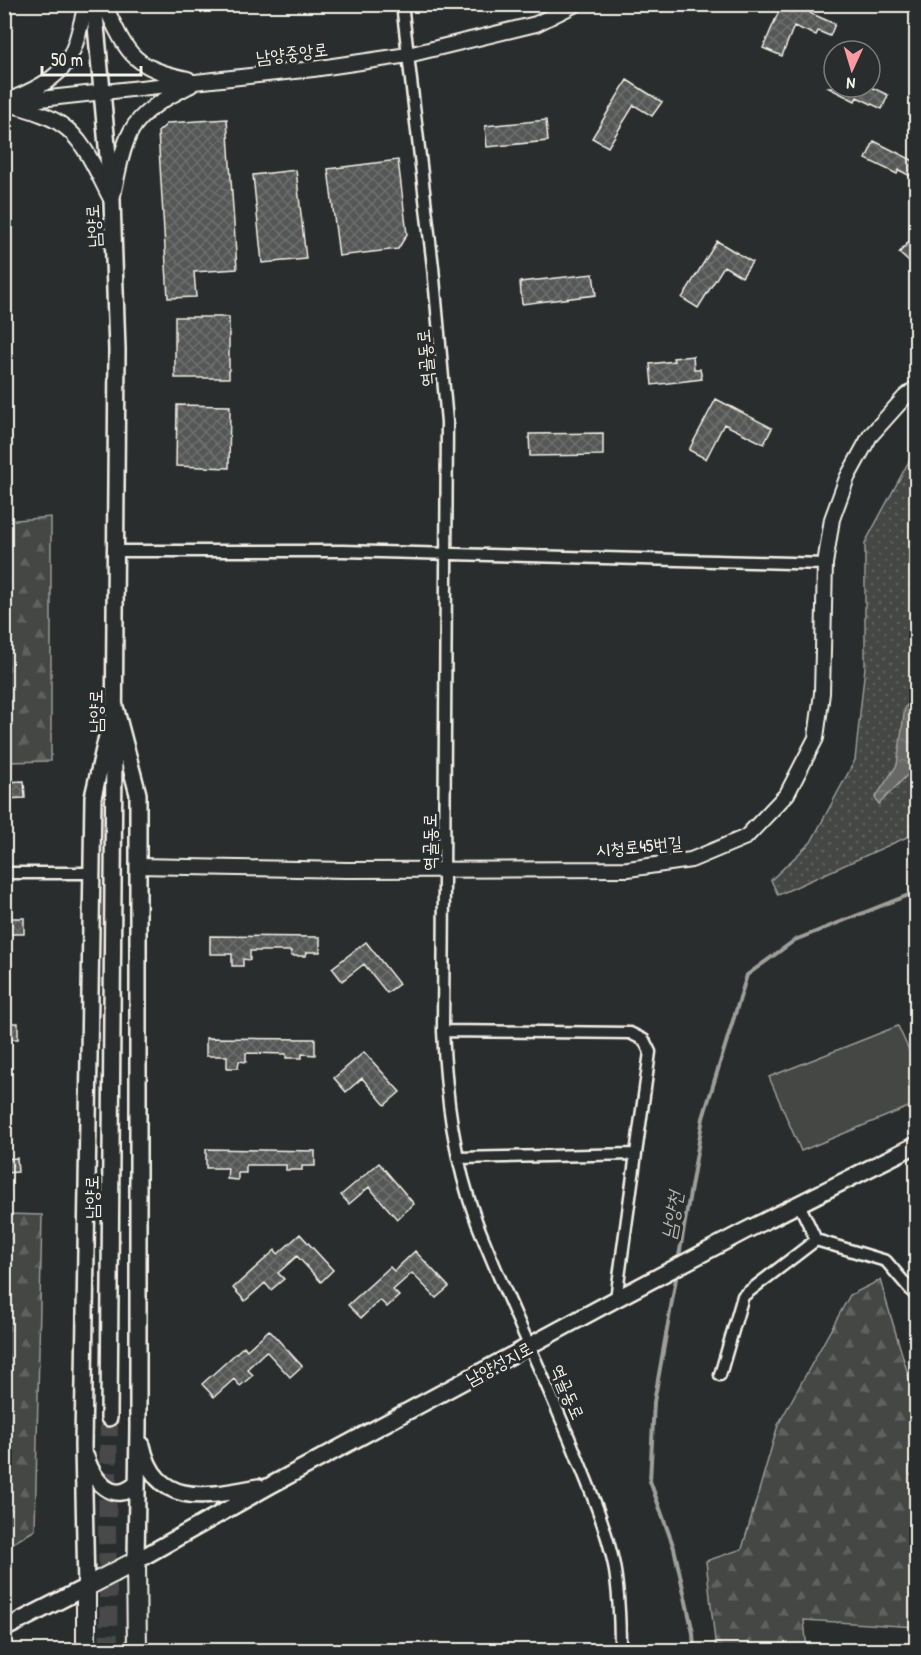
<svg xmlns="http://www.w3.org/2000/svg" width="921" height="1655" font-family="'Patrick Hand','Poor Story',sans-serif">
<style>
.forest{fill:url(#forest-firs);stroke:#9c9c96;stroke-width:1.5}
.park{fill:url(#park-dots);stroke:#9c9c96;stroke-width:1.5}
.pitch{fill:#444645;stroke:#9c9c96;stroke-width:1.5}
.water{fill:url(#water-ripples);stroke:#9f9f9a;stroke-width:1.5}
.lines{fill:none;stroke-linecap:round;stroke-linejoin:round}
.stream{stroke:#9f9f9a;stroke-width:4}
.building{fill:url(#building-cross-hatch);stroke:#f4f1e8;stroke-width:1.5}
.primary-tunnel{stroke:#484a4a;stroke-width:18;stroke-dasharray:18 9;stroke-linecap:butt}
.minor-casing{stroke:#f4f1e8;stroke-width:15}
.tertiary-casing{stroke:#f4f1e8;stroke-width:18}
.secondary-casing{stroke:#f4f1e8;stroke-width:20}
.primary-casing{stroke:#f4f1e8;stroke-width:22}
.minor{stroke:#2a2d2e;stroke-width:10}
.tertiary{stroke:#2a2d2e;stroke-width:14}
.secondary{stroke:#2a2d2e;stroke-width:15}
.primary{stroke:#2a2d2e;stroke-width:18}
.labels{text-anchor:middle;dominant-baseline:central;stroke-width:6;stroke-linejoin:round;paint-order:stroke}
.street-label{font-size:18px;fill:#f4f1e8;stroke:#2a2d2e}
.water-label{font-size:20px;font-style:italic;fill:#b5b3ae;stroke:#2a2d2e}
</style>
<defs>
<pattern id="forest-firs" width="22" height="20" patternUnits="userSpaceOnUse" patternTransform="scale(1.5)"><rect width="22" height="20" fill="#444645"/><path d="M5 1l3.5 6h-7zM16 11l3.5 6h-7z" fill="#606160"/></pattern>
<pattern id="park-dots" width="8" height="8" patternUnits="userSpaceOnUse" patternTransform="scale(1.5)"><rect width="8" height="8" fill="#444645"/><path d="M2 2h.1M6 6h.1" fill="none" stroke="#606160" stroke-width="1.8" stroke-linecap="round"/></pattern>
<pattern id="water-ripples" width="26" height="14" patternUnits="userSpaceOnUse" patternTransform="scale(1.5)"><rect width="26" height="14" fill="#676866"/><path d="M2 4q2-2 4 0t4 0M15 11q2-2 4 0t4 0" fill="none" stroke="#7d7e7c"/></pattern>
<pattern id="building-cross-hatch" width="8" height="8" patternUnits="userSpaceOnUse" patternTransform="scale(1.5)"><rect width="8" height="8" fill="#555756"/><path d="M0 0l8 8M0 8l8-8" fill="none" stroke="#6e706e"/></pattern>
</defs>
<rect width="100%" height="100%" fill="#2a2d2e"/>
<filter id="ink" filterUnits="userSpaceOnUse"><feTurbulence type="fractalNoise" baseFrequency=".0167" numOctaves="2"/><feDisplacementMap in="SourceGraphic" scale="12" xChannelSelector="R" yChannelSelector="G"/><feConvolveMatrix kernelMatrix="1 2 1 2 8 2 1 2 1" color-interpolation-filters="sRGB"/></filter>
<g filter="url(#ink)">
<path class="forest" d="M51,517v244l-46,1v-241z
M5,1214l37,1 -7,315 -30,18z
M880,1280l36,121v17l-7,55 7,8v146l-112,-7 3,30h-91l-10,-89 36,-12 36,-124 72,-130z"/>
<path class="park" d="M916,448v385l-138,62 -7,-15 40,-38 44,-82 10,-93v-124z"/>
<path class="pitch" d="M898,1026l18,40v38l-115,47 -32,-74z"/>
<path class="water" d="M916,698v68l-37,38 -4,-6 22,-33 8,-58z"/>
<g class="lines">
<path class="stream" d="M678,1262l25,-144 44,-143 48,-35 121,-48
M677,1273l-23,129 -4,79 24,67 19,85 1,17"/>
</g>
<path class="building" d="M782,4h32l-4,9 25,11 -5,12 -12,-5 -2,4 -22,-9 -12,30 -19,-8z
M627,80l35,22 -10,14 -18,-11 -26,42 -16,-9z
M827,87h44l17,8 -6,14 -25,-12 -2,4z
M227,119l10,150 -43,3 2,25 -28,1 -10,-166 10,-9z
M546,120l2,21 -61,6 -2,-21z
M874,141l42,21v17l-17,-9 -2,4 -31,-15z
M398,160l9,74 -9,15 -59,7 -11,-87z
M296,170l10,89 -44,4 -9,-88z
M916,233v22l-6,8 -11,-10z
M717,241l35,21 -10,15 -18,-11 -26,42 -16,-10z
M593,274l3,21 -74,9 -2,-22z
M175,317h54v61h-54z
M693,356l1,13h6l2,10 -50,6 -2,-21 24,-3 -1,-3z
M716,399l56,29 -8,16 -40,-20 -18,35 -17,-9z
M177,405l53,1 -1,62 -53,-2z
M603,433v22l-73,1 -1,-22z
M24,781l1,17 -21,1v-17z
M4,918h20v16h-20z
M210,936l110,1v15h-13l-1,4h-15v-5h-41v9l-7,-1v7h-11v-12h-22z
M366,942l33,42 -12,9 -23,-29 -22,17 -10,-13z
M4,1023h14v16h-14z
M206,1038l109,1v16l-13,-1v4h-16v-4l-40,-1v9l-7,-1 -1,7h-11v-12h-21z
M364,1052l36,40 -15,13 -23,-27 -16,14 -12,-14z
M206,1149l109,2v15h-13v4h-16v-5h-40v8h-8v7l-11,-1 1,-11h-22z
M17,1158l1,14 -14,1v-14z
M379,1163l35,41 -17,15 -28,-32 -20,17 -8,-9z
M300,1234l33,36 -12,12 -24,-26 -19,17 6,6 -13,11 -6,-7 -20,18 -12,-13 42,-38 3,4z
M415,1251l34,36 -13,11 -24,-25 -19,17 6,6 -12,11 -7,-7 -19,18 -13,-13 42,-38 4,4z
M269,1330l33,36 -12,11 -24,-26 -19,18 6,6 -13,11 -6,-7 -20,18 -12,-13 42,-38 3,4z"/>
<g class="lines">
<path class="primary-tunnel" d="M109,1418l-2,111 2,121"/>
<defs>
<path id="minor" d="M402,4l31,263 14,155 -4,609c3,66 11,130 34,192 31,79 68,155 100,234 14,35 29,70 37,108 5,28 6,57 6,85
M115,551h228l482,13
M4,873h88
M443,1031l187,2 14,7 6,12 -34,247
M458,1158l178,-4
M799,1204l17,36 70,21 30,35
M720,1375l23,-79 73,-56"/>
<path id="tertiary" d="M104,4c24,50 27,63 84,75
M17,97c54,-24 55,-37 69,-93
M4,103l309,-34 95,-14 128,-31 40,-20
M10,104c18,6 37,10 52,21 23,15 36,50 49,74
M113,195c5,-21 8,-45 18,-64 12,-22 39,-35 60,-46
M138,866l209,4 281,-1 63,-9 55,-23 41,-43 29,-56 6,-45 3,-129 7,-45 15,-41 23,-42 34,-38 12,-10"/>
<path id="secondary" d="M94,4l18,196 5,150 -8,1068
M114,703l24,91v633l-2,134 135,-76 345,-186 127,-67 173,-87
M142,1445c14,65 68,51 117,42
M86,1457c7,23 27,49 50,27
M4,1629l82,-42 -3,-142 10,-648 15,-65"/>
<path id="primary" d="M86,1650v-63l50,-26 1,89"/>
</defs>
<use href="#minor" class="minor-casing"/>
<use href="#tertiary" class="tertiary-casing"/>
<use href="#secondary" class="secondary-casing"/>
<use href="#primary" class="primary-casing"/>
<use href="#minor" class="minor"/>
<use href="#tertiary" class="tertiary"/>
<use href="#secondary" class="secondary"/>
<use href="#primary" class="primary"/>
</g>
</g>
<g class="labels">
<g class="street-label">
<text transform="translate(292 53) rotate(-7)">남양중앙로</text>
<text transform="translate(93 226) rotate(-93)">남양로</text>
<text transform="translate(425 358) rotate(-95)">역골동로</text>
<text transform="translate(95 711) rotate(-90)">남양로</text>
<text transform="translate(429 842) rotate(-90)">역골동로</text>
<text transform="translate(639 846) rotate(-5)">시청로45번길</text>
<text transform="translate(91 1197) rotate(-90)">남양로</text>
<text transform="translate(499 1363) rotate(-28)">남양성지로</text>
<text transform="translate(568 1392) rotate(67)">역골동로</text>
</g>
<g class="water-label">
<text transform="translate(671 1215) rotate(-80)">남양천</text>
</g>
</g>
<rect width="921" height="1655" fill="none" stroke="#2a2d2e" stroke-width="24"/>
<rect x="12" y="12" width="897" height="1631" fill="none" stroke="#f4f1e8" stroke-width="2" filter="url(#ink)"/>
<g transform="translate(852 69) rotate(184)"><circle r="28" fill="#2a2d2e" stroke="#7b7b78" stroke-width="1.5"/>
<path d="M0-4.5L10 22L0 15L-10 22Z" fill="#ff9aa2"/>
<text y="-9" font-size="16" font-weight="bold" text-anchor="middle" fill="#f4f1e8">N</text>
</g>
<path d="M42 66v9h99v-9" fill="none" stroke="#f4f1e8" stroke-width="3"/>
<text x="51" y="66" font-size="18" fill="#f4f1e8" stroke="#2a2d2e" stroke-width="4.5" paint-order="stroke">50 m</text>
</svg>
